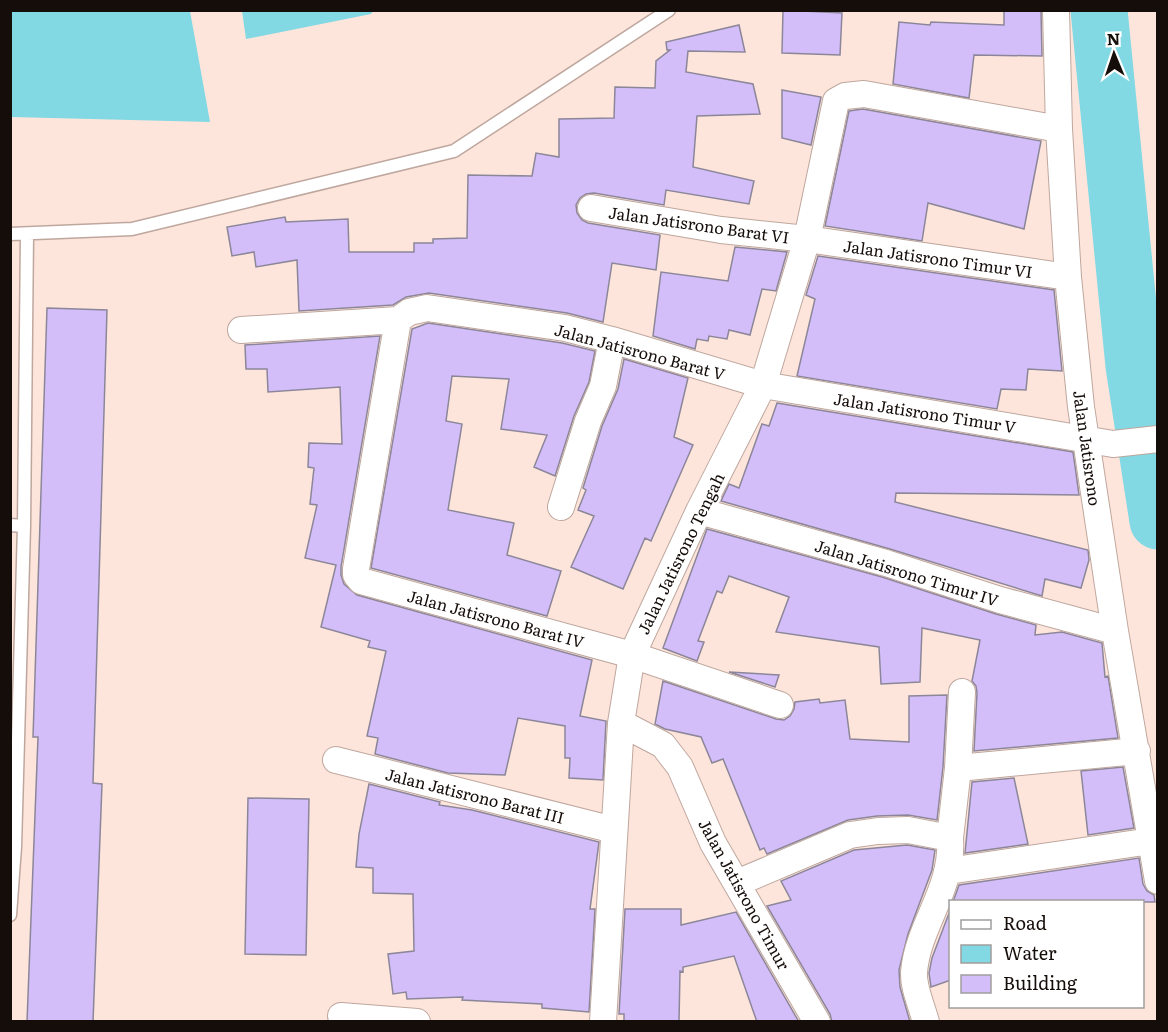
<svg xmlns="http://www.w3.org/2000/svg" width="1168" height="1032" font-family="Literata,serif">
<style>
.water{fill:#82d9e4}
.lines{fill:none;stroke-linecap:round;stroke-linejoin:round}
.river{stroke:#82d9e4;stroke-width:57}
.building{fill:#d3befa;stroke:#8c8699;stroke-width:1.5}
.lane-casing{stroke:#bea79e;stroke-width:15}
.street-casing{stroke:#bea79e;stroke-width:28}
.lane{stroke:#fff;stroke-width:12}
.street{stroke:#fff;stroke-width:26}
.labels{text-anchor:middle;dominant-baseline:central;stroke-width:5;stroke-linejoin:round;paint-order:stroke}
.street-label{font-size:16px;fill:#150d0a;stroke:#fff}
</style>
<rect width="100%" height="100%" fill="#fee5dc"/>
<path class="water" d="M11,10l179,1 20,111 -199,-5z
M242,11v-1l131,1 -2,3 -125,25z"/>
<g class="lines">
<path class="river" d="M1099,10l35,356 24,155"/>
</g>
<path class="building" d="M783,10l59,3 -2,42 -58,-2z
M1004,10h37l1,46 -68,-1 -5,43 -76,-14 6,-62 31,3 1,-3 73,3z
M739,25l6,27 -57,-1 -2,21 67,12 7,30 -63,2 -4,51 61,14 -5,23 -83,-14 -2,15 -70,-12 -8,1 -6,4 -4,7 1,8 5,7 6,3 72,12 -4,35 -44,-7 -9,59 -36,-9 -138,-20 -23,4 -13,8 -94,6 -2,-51 -41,7 -2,-15 -22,4 -5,-29 58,-10 1,5 62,-3 1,33h65v-9h19v-4l34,-1 1,-63 64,1 4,-23 23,4v-38l55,-1 1,-31 40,1 1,-27 14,-11h-3l-1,-8z
M782,90l39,7 -10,48 -29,-7z
M863,109l178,32 -17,88 -96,-26 -6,38 -97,-15 24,-115z
M735,247l52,5 -11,39 -14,-2 -12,46 -21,-5 -2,9 -18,-3 -1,5 -11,-2 -2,10 -42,-13 8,-64 67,9z
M818,256l236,34 8,81 -34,-2 -2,21 -25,-1 -4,20 -200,-33 18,-77 -9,-4z
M47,308l60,2 -14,473 9,1 -9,238h-66l11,-285h-5z
M428,323l134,20 33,8 -6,31 -15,34 -19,60 -21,-9 13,-32 -46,-6 8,-50 -57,-3 -6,45 16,3 -14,86 66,13 -7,32 54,16 -14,45 -176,-48 41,-239z
M380,336l-39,231v8l3,9 13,11 235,65 -12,56 26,5 -3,59 -34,-2 1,-20h-5v-32l-47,-8 -13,57 -57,-2 -73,-19 3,-16 -11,-2 19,-85 -18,-4 2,-6 -49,-14 15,-62 -31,-7 12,-53 -7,-1 4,-36 -6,-1 1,-24 33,1 -2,-57 -72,5 -1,-23h-21l-1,-24z
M624,359l64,19 -14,59 19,8 -42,96 -6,-3 -22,51 -52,-22 23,-51 -16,-6 8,-20 -3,-2 19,-62 16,-37z
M777,403l296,49 6,43 -183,-2 -1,9 193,48 1,10 -8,28 -36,-9 -3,17 -152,-47 -169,-48 8,-17 10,4 23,-64 7,2z
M707,529l175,48 114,37 40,11 -1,10 27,-3 40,11 3,34 3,-1 10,62 -144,13 3,-58 -1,-7 -4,-5 8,-41 -58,-12 -2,54 -39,2 -2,-37 -103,-15 13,-35 -60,-21 -7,17 -5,-2 -19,50 6,1 -7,19 -34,-13z
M729,672l50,3 -4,12z
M663,681l113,38 8,1 6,-4 4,-7 1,-7 24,-3 1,4 25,-3 5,39 59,3v-46l38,-1 -4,72 -6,53 -29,-5 -31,1 -29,4 -81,34 -3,-6 -4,2 -37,-91 -11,4 -11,-26 -36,-8 -10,-5z
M1123,767l11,61 -46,7 -7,-64z
M1014,778l14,66 -63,9 7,-71z
M369,784l71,18 -1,3 33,5 127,32 -9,67h5l-6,103 -47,-4v-4l-80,-4 1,-3 -56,2 -1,-7 -13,2 -5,-40 26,-3 -1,-57 -40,-1v-25l-17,-1 3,-33z
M248,798l61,1 -3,156 -61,-1z
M907,845l28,5 -3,20 -24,64 -9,36 1,17 10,35h-78l-2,-8 -63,-108 24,-6 -10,-19 73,-31z
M1139,858l4,26 4,7 7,4 1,7h-202l6,-17z
M951,908v72l-20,7 -2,-14 3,-15z
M625,909h56v16l55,-13 63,110h-42l-23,-66 -51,11v5l-3,-1 -1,51h-55v-8h-5z"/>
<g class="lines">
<defs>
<path id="lane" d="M10,234l122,-5 322,-78 215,-141
M10,525l14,1
M10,915l5,-68 9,-321 3,-292"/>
<path id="street" d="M1056,10l3,119 9,148 13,130 34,224 43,250
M591,208l130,22 86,9 261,38
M241,330l157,-10
M561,507l27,-86 15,-35 9,-46
M699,511l187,52 114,37 115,31
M780,705l-148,-50 -271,-74 -5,-6v-6l42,-249 11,-8 18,-4 138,20 47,12 151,45 350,59 45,-5
M621,723l42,22 17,22 33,76 104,179
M336,760l278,70
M958,768l179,-17
M950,838l8,-70 4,-76
M948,871l203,-30
M737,883l113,-48 28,-4 30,-1 42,8c4,50 -32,87 -36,134 -1,15 8,35 12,50
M341,1016l76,6
M603,1022l18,-299 11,-68 67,-144 64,-126 44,-146 29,-138 9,-5 19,-2 195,35"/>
</defs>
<use href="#lane" class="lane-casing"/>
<use href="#street" class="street-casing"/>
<use href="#lane" class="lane"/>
<use href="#street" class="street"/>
</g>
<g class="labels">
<g class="street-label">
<text transform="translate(699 224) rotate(8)">Jalan Jatisrono Barat VI</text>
<text transform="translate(938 258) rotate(8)">Jalan Jatisrono Timur VI</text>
<text transform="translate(640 351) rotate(15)">Jalan Jatisrono Barat V</text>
<text transform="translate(925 412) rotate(9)">Jalan Jatisrono Timur V</text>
<text transform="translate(1088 448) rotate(82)">Jalan Jatisrono</text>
<text transform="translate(680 553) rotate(-64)">Jalan Jatisrono Tengah</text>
<text transform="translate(907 572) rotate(17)">Jalan Jatisrono Timur IV</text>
<text transform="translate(496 618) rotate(15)">Jalan Jatisrono Barat IV</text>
<text transform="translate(475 795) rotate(14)">Jalan Jatisrono Barat III</text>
<text transform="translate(745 894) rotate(61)">Jalan Jatisrono Timur</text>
</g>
</g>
<rect width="1168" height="1032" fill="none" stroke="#150d0a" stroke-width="24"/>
<rect x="949" y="900" width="195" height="108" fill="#ffffff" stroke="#a19e9d" stroke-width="1.5"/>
<rect x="961" y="920" width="30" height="9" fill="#ffffff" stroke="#a19e9d" stroke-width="1.5"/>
<text x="1003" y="930" font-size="18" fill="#150d0a">Road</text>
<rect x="961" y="945" width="30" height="18" fill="#82d9e4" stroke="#a19e9d" stroke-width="1.5"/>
<text x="1003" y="960" font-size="18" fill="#150d0a">Water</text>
<rect x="961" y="975" width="30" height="18" fill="#d3befa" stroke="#a19e9d" stroke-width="1.5"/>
<text x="1003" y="990" font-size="18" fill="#150d0a">Building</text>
<g transform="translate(1114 54) rotate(358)" stroke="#ffffff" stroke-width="4.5" paint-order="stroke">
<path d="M0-4.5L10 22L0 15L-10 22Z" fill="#150d0a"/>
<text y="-9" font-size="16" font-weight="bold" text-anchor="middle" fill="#150d0a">N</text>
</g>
</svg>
